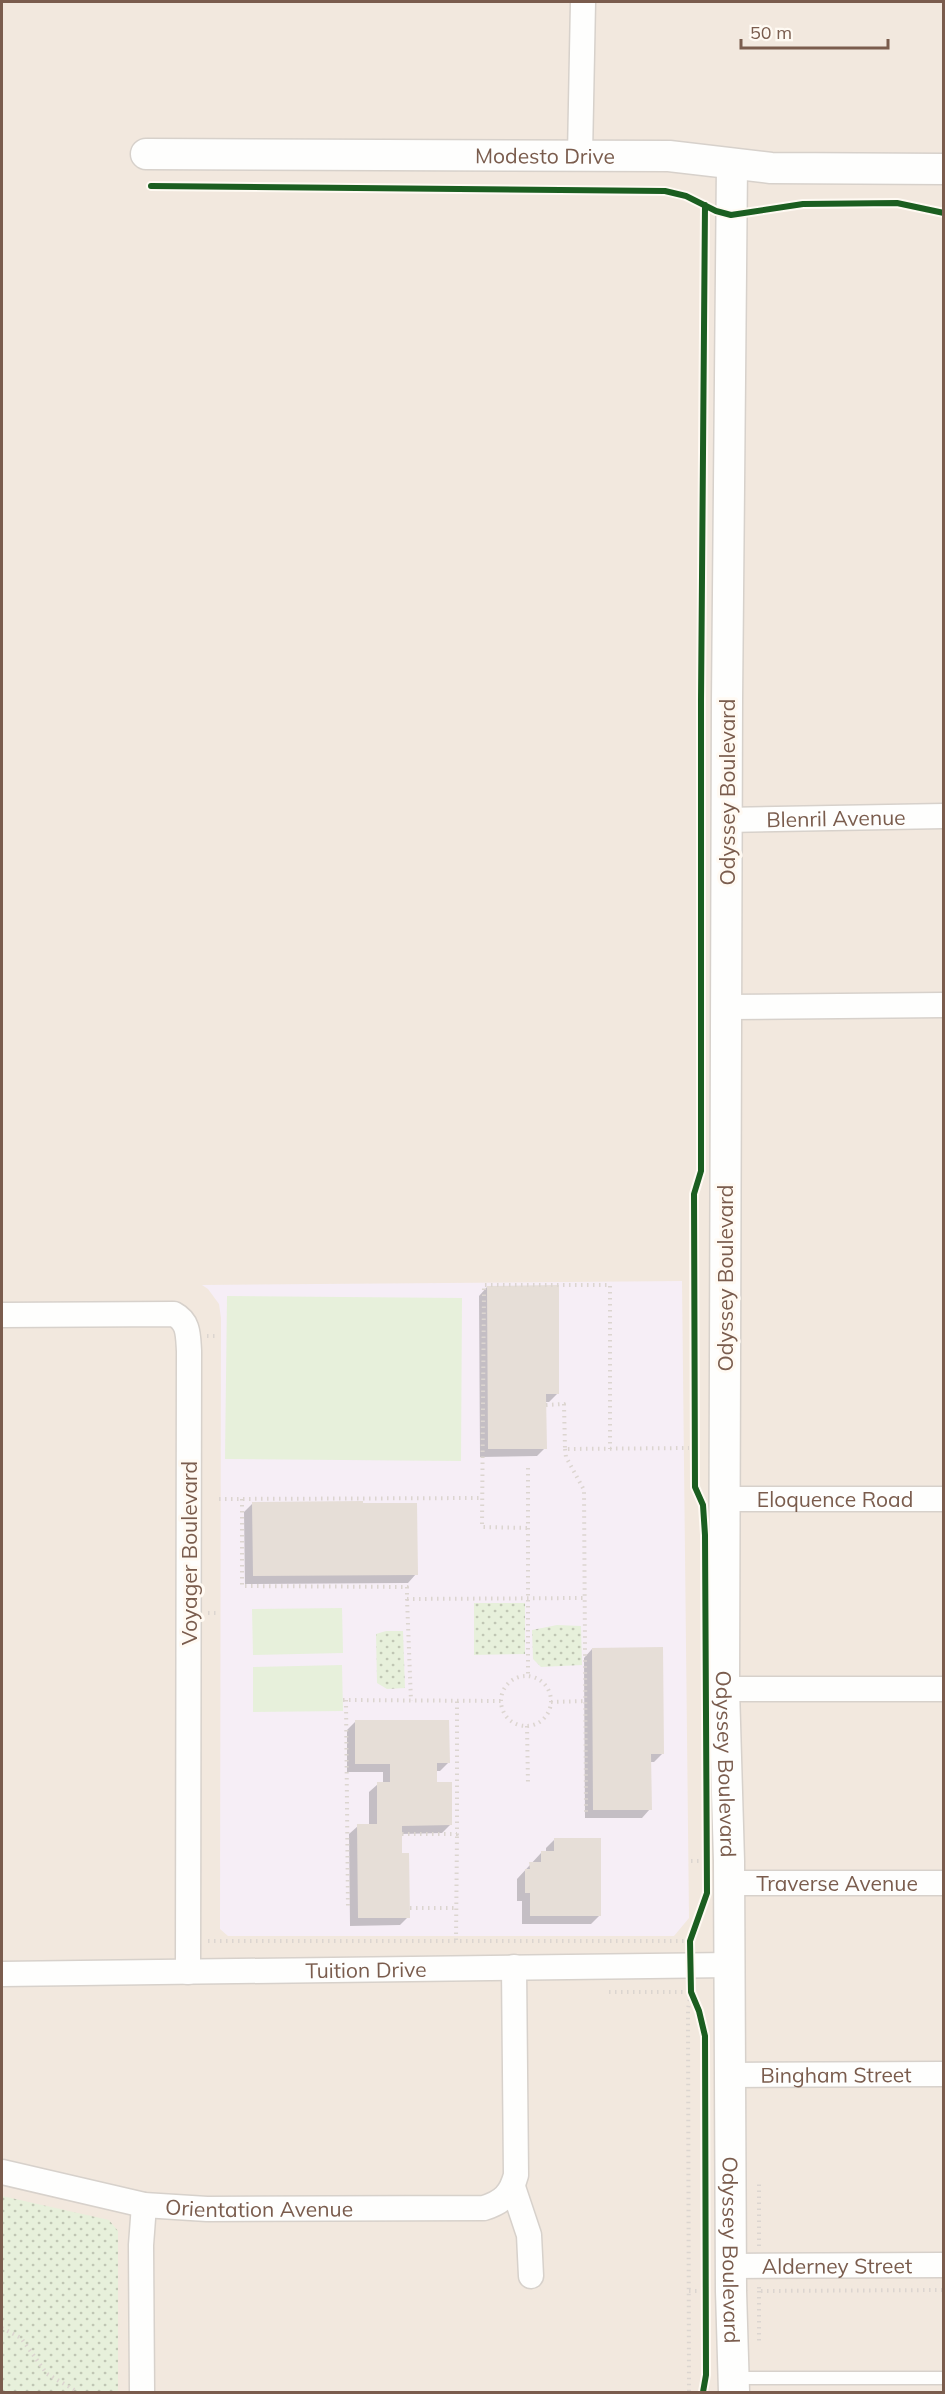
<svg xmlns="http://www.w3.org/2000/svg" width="945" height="2394" font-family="Mulish,sans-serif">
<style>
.residential{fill:#f2e8de}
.education{fill:#f6eef6}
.grass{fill:#e7f0db}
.park{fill:url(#park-dots)}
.shadow{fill:#0003}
.building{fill:#e6ded7}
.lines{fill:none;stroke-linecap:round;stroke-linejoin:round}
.service-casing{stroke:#d7d1cb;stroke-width:15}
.minor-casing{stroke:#d7d1cb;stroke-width:27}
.tertiary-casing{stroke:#d7d1cb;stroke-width:33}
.path{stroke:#dcd5d0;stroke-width:4;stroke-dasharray:1.5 4.5;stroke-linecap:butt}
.service{stroke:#fefefd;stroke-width:12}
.minor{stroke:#fefefd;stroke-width:24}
.tertiary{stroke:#fefefd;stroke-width:30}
.cycleway-casing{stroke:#fffaf3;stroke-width:10}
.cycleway{stroke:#1b5e20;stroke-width:6}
.labels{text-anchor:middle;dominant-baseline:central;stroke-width:6;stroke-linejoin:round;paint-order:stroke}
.street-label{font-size:21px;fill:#7a5c4d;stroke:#fffaf3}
</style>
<defs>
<pattern id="park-dots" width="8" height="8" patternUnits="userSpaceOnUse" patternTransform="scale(1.5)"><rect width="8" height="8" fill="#e7f0db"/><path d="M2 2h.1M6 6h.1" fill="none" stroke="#c0c6b4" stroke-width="1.8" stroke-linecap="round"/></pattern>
</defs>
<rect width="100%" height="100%" fill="#f9f5f0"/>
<path class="residential" d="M2,2h941v2390h-941z"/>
<path class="education" d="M682,1281l7,637 -15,18h-446l-8,-7 1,-611 -2,-14 -11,-15 -6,-4z"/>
<path class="grass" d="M227,1296l235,2 -1,163 -236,-2z
M342,1608l1,45 -90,2 -1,-46z
M342,1665l1,46 -90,1v-45z"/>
<path class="park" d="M474,1603h51v51l-51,1z
M557,1625l24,1 1,39 -41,2 -8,-8 -1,-29z
M386,1631h17l2,57 -18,1 -10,-6 -1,-49z
M2,2196l107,24 9,11v161h-116z"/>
<path class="shadow" d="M487,1287l71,106 -9,9h-4v46l-8,8 -57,1 -1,-161z
M253,1503l163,71 -8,9 -163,1 -1,-72z
M592,1649l71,104 -9,9h-4v47l-8,9h-57l-1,-160z
M355,1722l93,41 -8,8h-4v12l14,42 -8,8 -41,1v21l7,62 -8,8 -50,1 -1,-92 9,-8h11v-34l9,-8h5v-12h-36v-42z
M554,1840l46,75 -9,9h-69v-23h-5v-22l24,-26h5v-5z"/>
<path class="building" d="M559,1285v109h-13l1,55h-59l-1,-163z
M363,1501v2h54l1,72 -165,1 -1,-74z
M663,1647l1,107h-13l1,56h-59l-1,-162z
M355,1720h94l1,43h-13v19h15v43l-50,1v27h7l1,65h-52l-1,-94h20v-42h13v-18h-35z
M554,1838h47v78h-71v-23h-5v-24h5l-1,-7h12v-11h13z"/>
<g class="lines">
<defs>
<path id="service" d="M734,2378h210"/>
<g id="minor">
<path d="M580,155l3,-153"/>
<path id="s1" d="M726,820l218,-4"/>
<path d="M726,1007l218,-2"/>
<path d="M2,1315l172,-1c15,8 14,21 15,37l-1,621"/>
<path id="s2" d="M725,1499h219"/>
<path d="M724,1689h220"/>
<path id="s3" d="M729,1883h215"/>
<path id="s4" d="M2,1974l728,-9"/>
<path id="s5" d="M730,2075l214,-1"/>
<path id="s6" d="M2,2172l142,33 63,4 277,-1c19,-6 27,-14 32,-33l-2,-208"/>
<path d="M513,2187l16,48 2,41"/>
<path id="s7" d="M731,2266l213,-1"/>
<path d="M142,2392l-1,-147 3,-40"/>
</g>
<g id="tertiary">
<path id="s8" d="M146,154l523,2 102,12 173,1"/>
<path id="s9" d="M732,164l-5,537 -3,988 5,172 2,430 3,101"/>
</g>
</defs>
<use href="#service" class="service-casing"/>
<use href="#minor" class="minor-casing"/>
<use href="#tertiary" class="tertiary-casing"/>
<path class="path" d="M207,1336h12
M546,1405l18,-1 1,45 124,-1
M565,1449l1,8 18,33 2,322
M528,1468v208
M219,1499l262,-1
M242,1499v87l165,1v12l178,-1
M527,1528l-45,-1 2,-242h126v164
M407,1599l4,102
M208,1613h12
M501 1701a25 25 0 1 1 50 0a25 25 0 1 1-50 0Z
M343,1700l158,1
M346,1700l2,208
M551,1702l35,-1
M527,1726l1,58
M402,1834h55v-133
M691,1861h16
M410,1908h46
M456,1940l1,-106
M208,1941h482
M609,1992h82l-3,17 1,383
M759,2246v-62
M759,2287v4l185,-1
M689,2291h18
M759,2291v50
M2,2328l19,10 26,36 31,18"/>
<use href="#service" class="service"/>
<use href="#minor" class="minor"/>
<use href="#tertiary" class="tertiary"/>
<defs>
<path id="cycleway" d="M151,186l514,5 21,5 30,15 15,4 72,-11 94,-1 47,10
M703,2392l3,-17 -1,-339 -6,-25 -8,-19 -1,-51 17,-48 -2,-358 -2,-30 -8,-18 -1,-293 7,-23v-470l4,-496"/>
</defs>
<use href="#cycleway" class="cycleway-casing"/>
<use href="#cycleway" class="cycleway"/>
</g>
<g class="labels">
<g class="street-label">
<text stroke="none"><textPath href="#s8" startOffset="399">Modesto Drive</textPath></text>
<text transform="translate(727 792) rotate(-90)">Odyssey Boulevard</text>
<text stroke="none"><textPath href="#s1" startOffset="110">Blenril Avenue</textPath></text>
<text transform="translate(725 1278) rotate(-90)">Odyssey Boulevard</text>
<text stroke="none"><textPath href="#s2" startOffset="110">Eloquence Road</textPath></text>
<text transform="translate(189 1553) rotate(-90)">Voyager Boulevard</text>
<text stroke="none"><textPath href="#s9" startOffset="1600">Odyssey Boulevard</textPath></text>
<text stroke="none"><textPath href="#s3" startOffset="108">Traverse Avenue</textPath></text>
<text stroke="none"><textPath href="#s4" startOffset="364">Tuition Drive</textPath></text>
<text stroke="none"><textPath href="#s5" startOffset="106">Bingham Street</textPath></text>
<text stroke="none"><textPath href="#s6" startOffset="261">Orientation Avenue</textPath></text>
<text stroke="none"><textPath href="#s9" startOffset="2086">Odyssey Boulevard</textPath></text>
<text stroke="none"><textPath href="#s7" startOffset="106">Alderney Street</textPath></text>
</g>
</g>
<rect width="945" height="2394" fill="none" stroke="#7a5c4d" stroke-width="6"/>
<path d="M741 39v9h147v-9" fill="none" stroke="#7a5c4d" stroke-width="3"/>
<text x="750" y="39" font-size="18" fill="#7a5c4d" stroke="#fffaf3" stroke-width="4.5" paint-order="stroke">50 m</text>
</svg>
